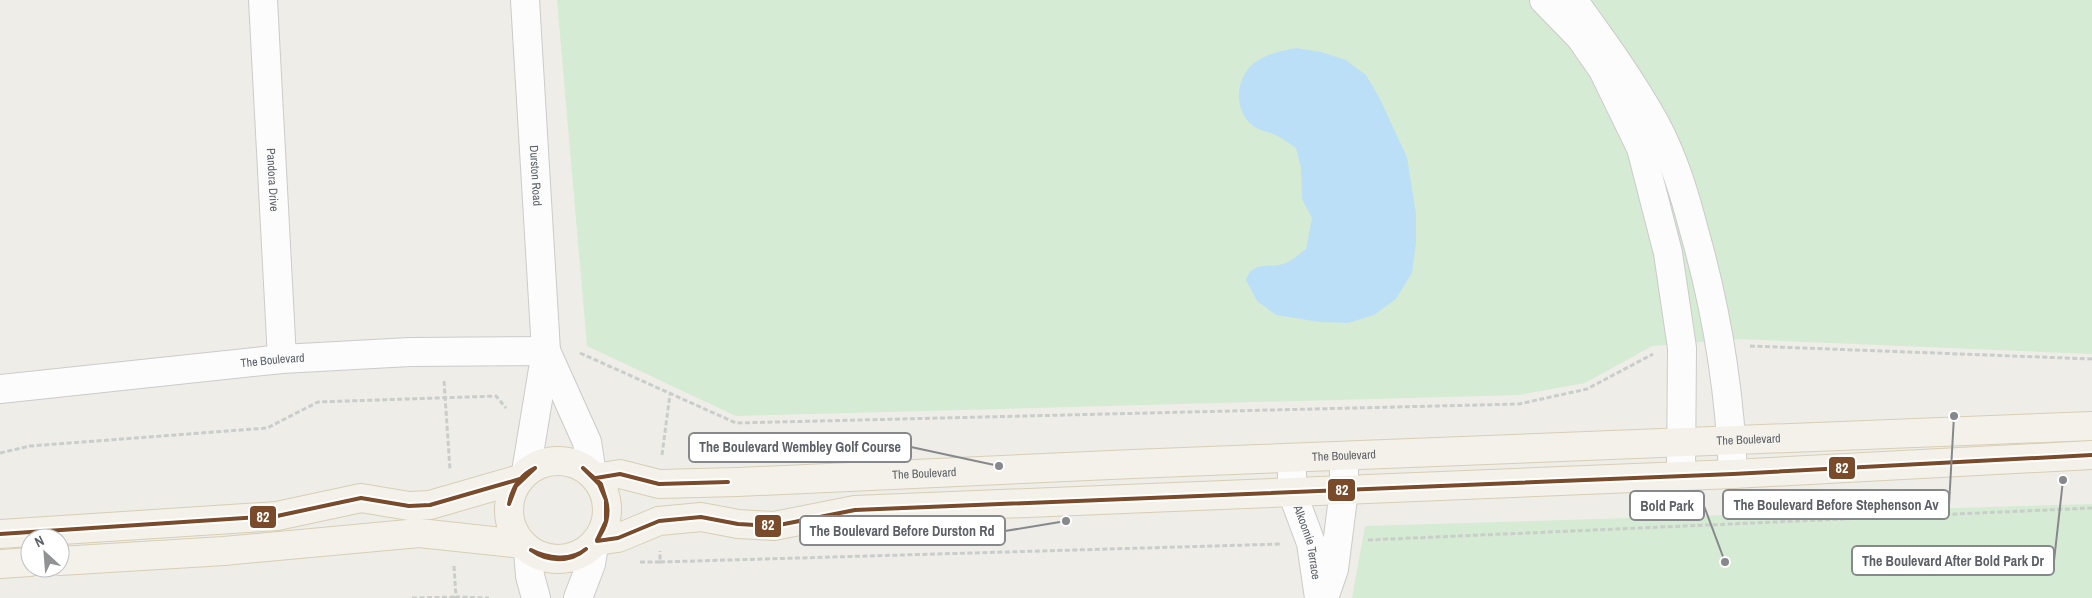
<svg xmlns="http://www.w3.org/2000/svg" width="2092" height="598" font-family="'Archivo Narrow',sans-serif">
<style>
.green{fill:#d5ebd3}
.water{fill:#bcdff8}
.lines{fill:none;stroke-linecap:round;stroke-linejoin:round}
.minor-casing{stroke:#cbcbca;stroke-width:30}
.major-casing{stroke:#d7ceb5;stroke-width:30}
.path{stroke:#cacecb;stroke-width:3;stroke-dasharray:5 2.5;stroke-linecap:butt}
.minor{stroke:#fcfcfc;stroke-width:28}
.major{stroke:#f3f1e9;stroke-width:28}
.bus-1-casing{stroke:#fff;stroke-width:8}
.bus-1{stroke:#7a4b2a;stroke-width:4}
.labels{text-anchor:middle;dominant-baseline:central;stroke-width:4.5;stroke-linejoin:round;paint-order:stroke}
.street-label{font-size:12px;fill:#5d6167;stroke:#fff}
.leader{fill:none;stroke:#86888b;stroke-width:2}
.callout-dot{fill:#86888b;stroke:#fff;stroke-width:2}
.callout{fill:#fff;stroke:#86888b;stroke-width:2}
.callout-label{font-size:14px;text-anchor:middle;font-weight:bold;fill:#5d6167}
.line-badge{stroke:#fff;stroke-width:2}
.badge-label{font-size:14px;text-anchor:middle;font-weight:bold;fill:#fff}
</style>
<rect width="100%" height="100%" fill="#eeede8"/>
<path class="green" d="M557,0h1535v354l-353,-15 -87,7 -67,37 -66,12 -783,21 -149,-70z
M2092,504v94h-740l13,-72z"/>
<path class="water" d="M1296,48l25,4 25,8 20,15 13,22 28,60 9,57v29l-4,30 -16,26 -22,16 -26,8 -28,-1 -44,-7 -19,-14 -11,-21c6,-19 22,-12 37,-16 8,-2 17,-11 23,-15l6,-31 -10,-19 -1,-31 -5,-20c-7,-5 -15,-11 -23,-14 -7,-3 -16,-4 -21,-9 -18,-15 -17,-46 1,-61 12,-10 28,-13 43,-16z"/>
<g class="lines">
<defs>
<g id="minor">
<path id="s1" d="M263,0l19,359"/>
<path id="s2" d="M525,0l21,351 -20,121"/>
<path d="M1544,0l36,37 23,33 38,78 27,105 14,95 -1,128"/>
<path d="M1573,0c29,40 58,80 82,123 19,35 30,73 40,111 22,78 35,159 38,240"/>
<path d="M546,351l41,91 5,32"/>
<path id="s3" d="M0,389l282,-30 128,-7 136,-1"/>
<path id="s4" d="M1292,459v33l19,51 8,55"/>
<path d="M528,550l2,26 6,22"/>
<path d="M578,598l13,-34 3,-19"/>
<path d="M1324,598l10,-29 10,-79v-33"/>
</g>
<g id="major">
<circle cx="558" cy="510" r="49"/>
<path id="s5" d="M596,478l24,-4 39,10 79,-2 395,-18 959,-38"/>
<path d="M0,534l277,-18 84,-18 48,8 21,-1 90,-26"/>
<path d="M597,541l21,-3 41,-17 42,-4 37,7 36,2 81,-16 878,-36 359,-19"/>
<path d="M60,561l164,-10 195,-18 103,11"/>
<path d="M0,564l30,-2"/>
</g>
</defs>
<use href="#minor" class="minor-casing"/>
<use href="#major" class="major-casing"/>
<path class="path" d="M1750,346l342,13
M580,353l156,70 783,-19 68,-15 66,-35
M444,381l6,89
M0,453l30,-7 237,-18 51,-26 178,-6 10,12
M662,455l8,-61
M1368,540l724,-32
M640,562h20v-11
M660,562l622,-18
M454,566l2,31 33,1
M412,598l44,-1"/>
<use href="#minor" class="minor"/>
<use href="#major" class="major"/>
<defs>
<path id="bus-1" d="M583,468l18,16 5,16
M583,468l16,16 7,16
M596,478l24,-4 39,10 69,-2
M509,504c3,-16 11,-29 26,-36
M509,504l7,-18 19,-18
M0,534l277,-18 84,-18 48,8 21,-1 90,-26
M597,540l9,-19v-21
M597,540c9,-13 13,-25 9,-40
M597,541l21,-3 41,-17 42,-4 37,7 36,2 81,-16 878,-36 359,-19
M531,550c16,8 39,12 55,-1
M531,550c16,12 39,13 55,-1"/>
</defs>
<use href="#bus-1" class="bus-1-casing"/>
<use href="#bus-1" class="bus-1"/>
</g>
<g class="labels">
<g class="street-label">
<text stroke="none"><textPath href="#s2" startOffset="176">Durston Road</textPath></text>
<text stroke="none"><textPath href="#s1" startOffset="180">Pandora Drive</textPath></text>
<text stroke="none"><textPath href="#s3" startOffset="274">The Boulevard</textPath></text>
<text stroke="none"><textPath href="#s5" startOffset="1155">The Boulevard</textPath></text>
<text stroke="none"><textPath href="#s5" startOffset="750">The Boulevard</textPath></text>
<text stroke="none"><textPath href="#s5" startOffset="330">The Boulevard</textPath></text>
<text stroke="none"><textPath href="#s4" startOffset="86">Alkoomie Terrace</textPath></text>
</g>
</g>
<path class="leader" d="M999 466L911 447M1954 416L1949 505M1725 562L1704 506M1066 521L1005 531M2063 480L2054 561"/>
<g class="callout-dot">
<circle cx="999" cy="466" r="5"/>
<circle cx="1954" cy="416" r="5"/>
<circle cx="1725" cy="562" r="5"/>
<circle cx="1066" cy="521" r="5"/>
<circle cx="2063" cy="480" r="5"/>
</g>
<g class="callout">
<rect x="689" y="433" width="222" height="29" rx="5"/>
<rect x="1723" y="490" width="226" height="29" rx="5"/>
<rect x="1630" y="491" width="74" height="29" rx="5"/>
<rect x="800" y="516" width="205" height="29" rx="5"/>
<rect x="1852" y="546" width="202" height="29" rx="5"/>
</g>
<g class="callout-label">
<text x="800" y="452">The Boulevard Wembley Golf Course</text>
<text x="1836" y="510">The Boulevard Before Stephenson Av</text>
<text x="1667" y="511">Bold Park</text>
<text x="902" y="536">The Boulevard Before Durston Rd</text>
<text x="1953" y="566">The Boulevard After Bold Park Dr</text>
</g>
<g class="line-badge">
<rect x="1828" y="456" width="28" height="24" rx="5" fill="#7a4b2a"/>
<rect x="1327" y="478" width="29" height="24" rx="5" fill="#7a4b2a"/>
<rect x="249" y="505" width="28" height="24" rx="5" fill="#7a4b2a"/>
<rect x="754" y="514" width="28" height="24" rx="5" fill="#7a4b2a"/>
</g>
<g class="badge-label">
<text x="1842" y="473">82</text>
<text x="1342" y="495">82</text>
<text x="263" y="522">82</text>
<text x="768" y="530">82</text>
</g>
<g transform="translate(45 553) rotate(334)"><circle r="24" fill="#ffffff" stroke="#bec0c2"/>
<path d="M0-4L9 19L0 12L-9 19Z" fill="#909294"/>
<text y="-8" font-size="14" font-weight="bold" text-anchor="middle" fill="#5d6167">N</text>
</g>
</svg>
